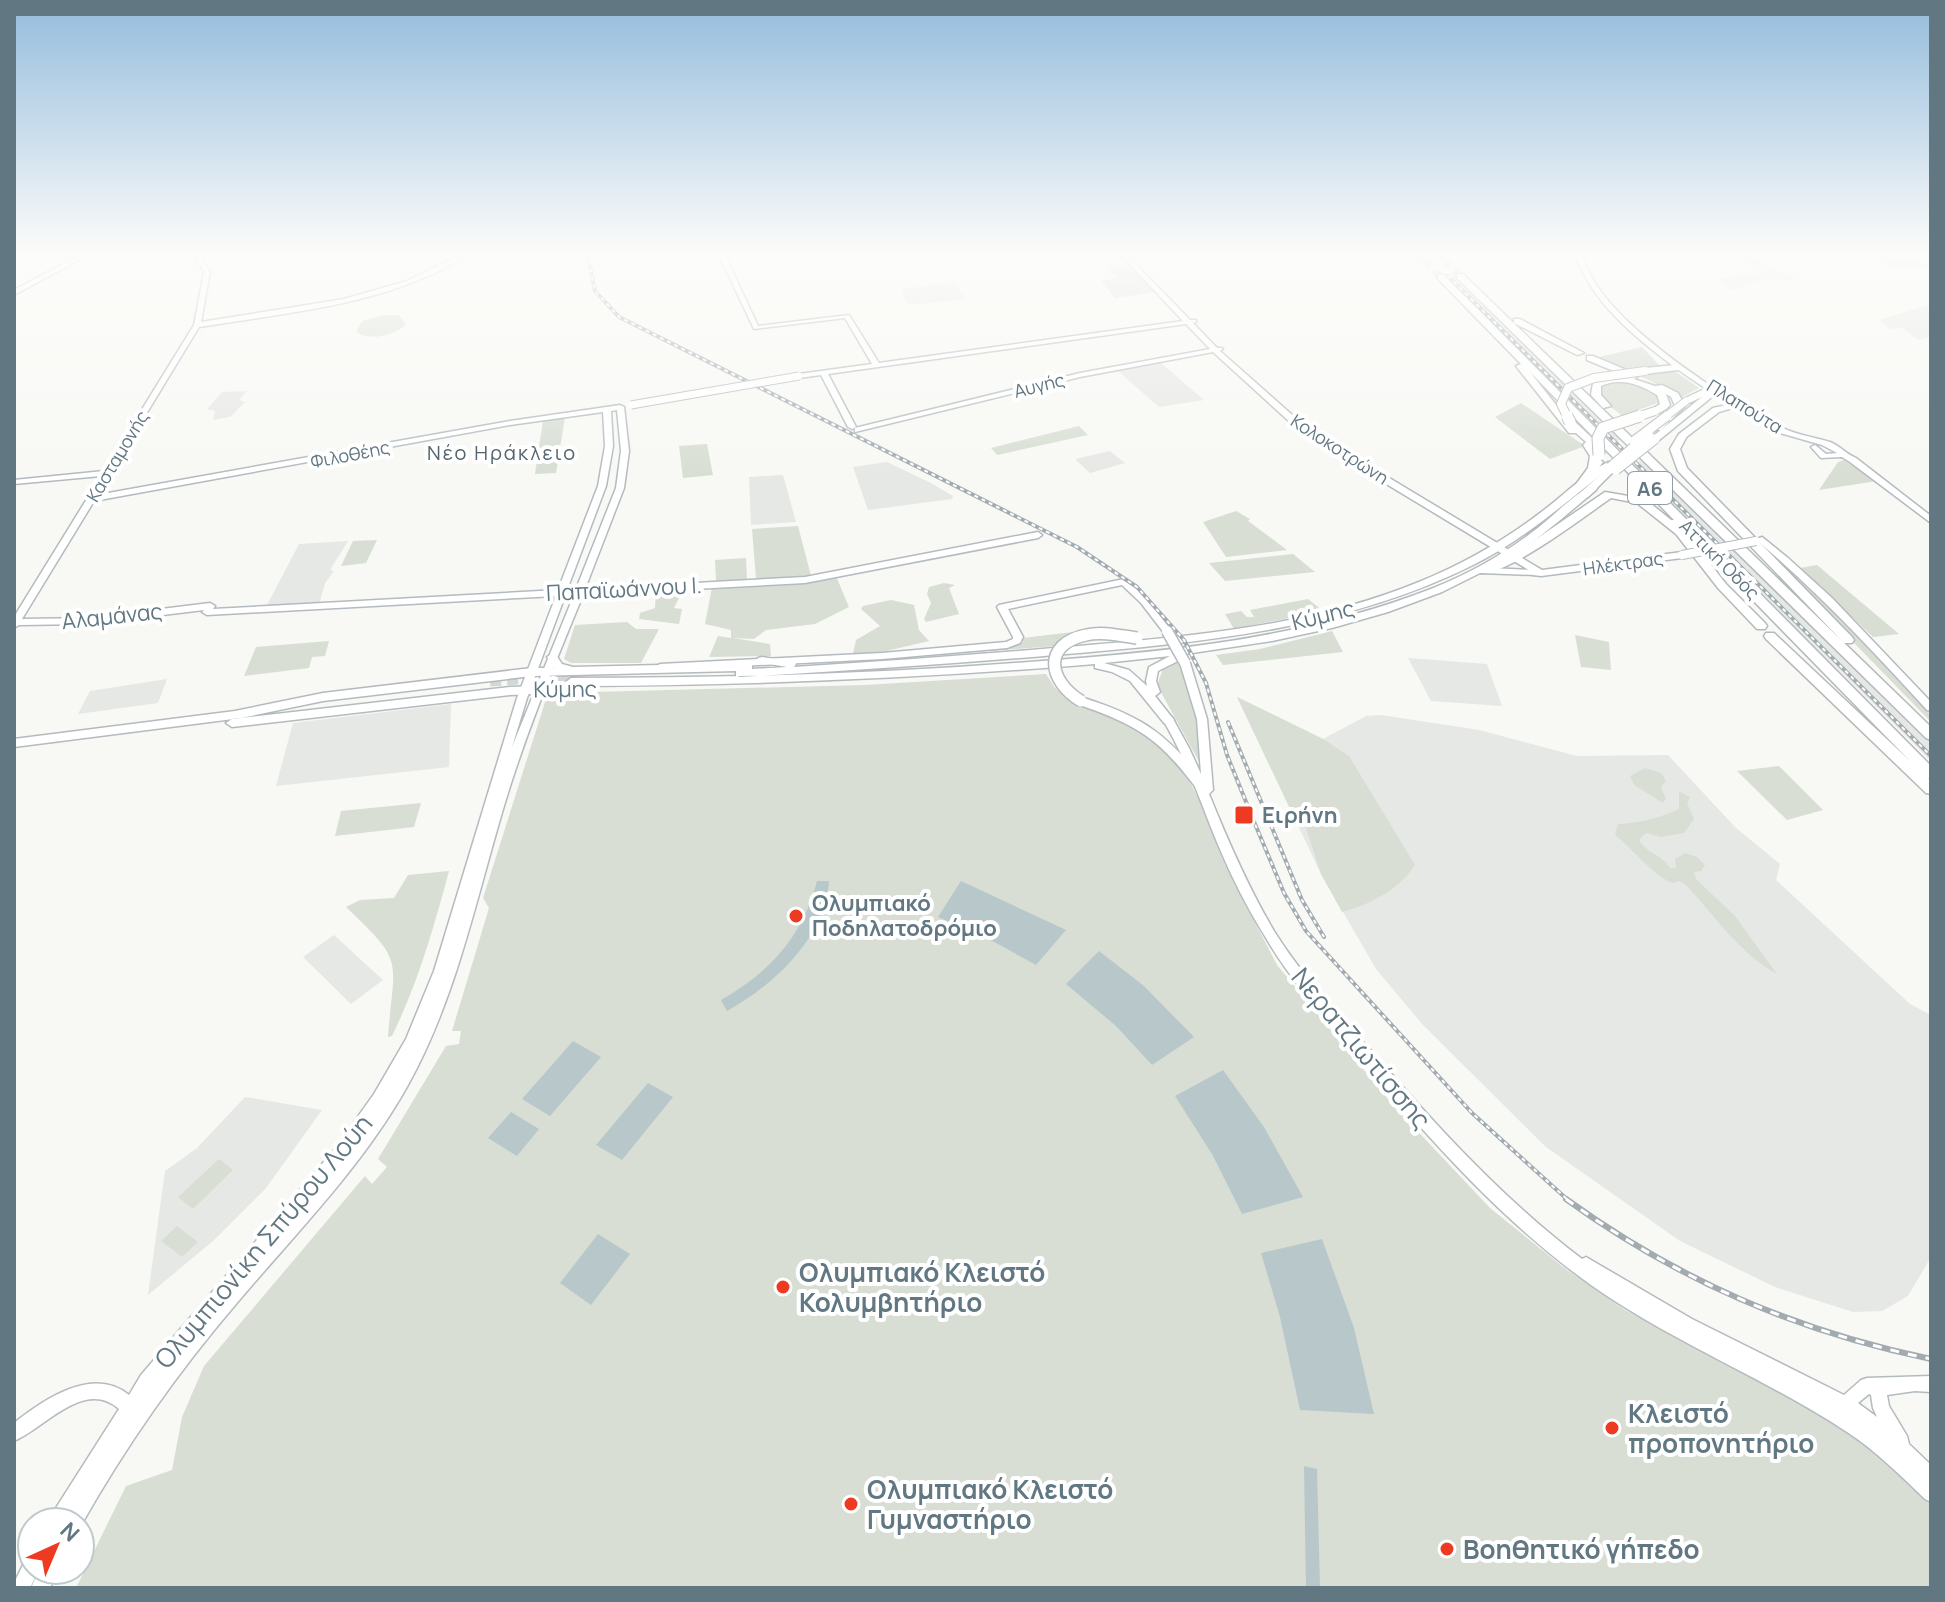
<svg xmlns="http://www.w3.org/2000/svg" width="1945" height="1602" font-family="Manrope,sans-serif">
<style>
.built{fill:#e6e8e6}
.green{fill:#d8ded4}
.water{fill:#b7c7ca}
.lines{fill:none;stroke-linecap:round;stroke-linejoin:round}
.primary-tunnel{stroke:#d2d8d8;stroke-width:11;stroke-dasharray:11 6;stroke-linecap:butt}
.highway-tunnel{stroke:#d2d8d8;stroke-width:8;stroke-dasharray:8 4;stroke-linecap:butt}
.secondary-casing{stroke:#b3bbbf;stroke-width:3}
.primary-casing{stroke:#b4bbbe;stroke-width:3}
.highway-casing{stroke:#b4babc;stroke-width:3}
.secondary{fill:#fff;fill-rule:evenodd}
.primary{fill:#fff;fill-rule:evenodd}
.highway{fill:#fff;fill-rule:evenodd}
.rail-far1-casing{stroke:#a2abb0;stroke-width:4}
.rail-casing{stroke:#a2abb0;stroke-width:6}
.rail-far1{stroke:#fff;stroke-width:2;stroke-dasharray:4;stroke-linecap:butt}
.rail{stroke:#fff;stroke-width:3;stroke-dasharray:9;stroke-linecap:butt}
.secondary-bridge-far2-casing{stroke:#b3bbbf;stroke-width:9;stroke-linecap:butt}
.secondary-bridge-far1-casing{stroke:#b3bbbf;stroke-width:10;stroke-linecap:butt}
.secondary-bridge-casing{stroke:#b3bbbf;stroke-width:13;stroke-linecap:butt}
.primary-bridge-far2-casing{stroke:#b4bbbe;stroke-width:9;stroke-linecap:butt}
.primary-bridge-far1-casing{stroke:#b4bbbe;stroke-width:11;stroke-linecap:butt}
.primary-bridge-casing{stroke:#b4bbbe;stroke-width:14;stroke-linecap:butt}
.highway-bridge-far1-casing{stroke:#b4babc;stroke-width:10;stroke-linecap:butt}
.highway-bridge-casing{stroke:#b4babc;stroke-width:13;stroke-linecap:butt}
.secondary-bridge-far2{stroke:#fff;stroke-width:7}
.secondary-bridge-far1{stroke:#fff;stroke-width:8}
.secondary-bridge{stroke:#fff;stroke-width:10}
.primary-bridge-far2{stroke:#fff;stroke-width:7}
.primary-bridge-far1{stroke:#fff;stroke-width:9}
.primary-bridge{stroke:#fff;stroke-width:11}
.highway-bridge-far1{stroke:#fff;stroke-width:8}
.highway-bridge{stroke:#fff;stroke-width:11}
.poi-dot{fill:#ed3a21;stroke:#fff;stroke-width:3}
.labels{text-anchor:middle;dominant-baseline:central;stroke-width:8;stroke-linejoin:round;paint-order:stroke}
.far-street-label{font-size:18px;fill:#617782;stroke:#fff}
.far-neighbourhood-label{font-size:20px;letter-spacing:2px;fill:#54646d;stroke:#fff}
.shield{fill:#fff;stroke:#90a0a8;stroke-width:2}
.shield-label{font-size:20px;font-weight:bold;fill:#617782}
.street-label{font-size:22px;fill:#617782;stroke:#fff}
.poi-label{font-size:22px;font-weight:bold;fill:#617782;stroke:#fff;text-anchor:start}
.near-street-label{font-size:26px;fill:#617782;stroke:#fff}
.near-poi-label{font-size:26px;font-weight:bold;fill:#617782;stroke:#fff;text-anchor:start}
</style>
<rect width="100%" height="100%" fill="#f8f8f5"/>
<path class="built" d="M1742,253l4,1 51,26 -36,1 -29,9 -16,-10 45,-8 -29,-16z
M1454,275l57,53 110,111 -9,8 -169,-171z
M954,282l13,17 -59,6 -8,-16z
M1931,304v33l-13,3 -16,-12 -12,1 -11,-9z
M1160,362l44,38 -45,7 -41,-36z
M247,391l-8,9 6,2 -15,15 -17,3 2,-9 -8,-2 15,-17z
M1110,451l15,12 -35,10 -15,-14z
M1643,459l288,282v20l-297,-295z
M887,462l44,21 22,13 -1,3 -84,11 -15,-43z
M783,475l13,47 -45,3 -2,-48z
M348,541l-18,29 4,1 -9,12 -6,22 -53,2 33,-63z
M1408,658l79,6 15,42 -71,-5z
M167,679l-9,24 -80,11 12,-23z
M1237,697l86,42 43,-23 15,-1 98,15 98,26 91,-1 68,73 44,36 -4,16 134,124 21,11v242l-23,39 -26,15 -29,1 -78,-25 -95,-46 -134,-94 -123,-122 -47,-56 -55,-95z
M451,704l-2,63 -173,19 17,-63z
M334,935l49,45 -32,24 -48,-47z
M245,1097l77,13 -56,78 -53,53 -65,54 17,-124 32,-23z"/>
<path class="green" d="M1865,253h51l-1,6 16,7 -37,3z
M1130,265l27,27 -42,6 -14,-17 16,-3 -9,-11z
M385,315h14l7,9c-12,12 -35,17 -50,8l6,-11z
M1642,347l18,19 -30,5 -31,-14z
M1672,369l27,19 -17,9 -46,-23z
M1615,380l24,4 19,11 2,7 -38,14 -19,-16 -6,-13z
M1521,403l64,43 -35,13 -55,-42z
M565,417l-9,56 -21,1 8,-54z
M1079,426l9,9 -91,20 -6,-7z
M707,444l6,31 -30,3 -4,-32z
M1844,460l33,21 -58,9 19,-28z
M1236,511l14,8 -2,2 39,29 -61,7 -23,-35z
M798,526l13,50 -55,3 -4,-50z
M377,540l-11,23 -25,3 12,-25z
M1293,554l22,18 -90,9 -16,-18z
M746,558l1,21 -31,2 -1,-21z
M1817,565l82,69 -26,3 -73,-69z
M1791,571l59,56 81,88v7l-146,-150z
M836,576l13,31 -34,17 -49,6 -12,9 -21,-1 37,6 1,12 -62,1 9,-21 13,2v-8l-26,-6 7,-37z
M944,583l11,2 -6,3 10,26 -33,8 -2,-3 7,-16 -4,-9 2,-7z
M684,588l-10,20 8,1 -3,15 -40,-5 1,-6 15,-5 1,-19z
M1308,599l15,12 -89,18 -9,-15 16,-3 6,6h7l-4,-7z
M891,600l23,5 5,25 10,11 -51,12h-25l3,-13 24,-14 -19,-17 2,-3z
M627,622l9,7h23l-18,34h-70l-7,-4 11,-34z
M1081,631l-25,15 -136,10 95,-11 8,-3v-4z
M1332,631l11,21 -120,13 -7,-10 44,-6z
M1575,635l34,7 2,28 -30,-3z
M329,641l-4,15 -13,1 -3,11 -65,8 12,-29z
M1181,661l17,60 5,48 -46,-84 6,-16z
M1046,674l9,14 17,11 53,19 55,44 29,58 16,44 52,101 116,140 97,103 77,62 58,40 212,112 50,38 44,43v85h-1855l50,-102 46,-16 10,-53 22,-51 161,-190 7,8 15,-17 -9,-8 68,-113 13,-2 2,-13h-9l37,-123 -6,-10 63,-199 10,-6 309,-8z
M1237,697l86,42 26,17 66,109c-16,25 -46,40 -73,47l-21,-38 -18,-55 -10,-4z
M1779,766l44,44 -36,10 -50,-49z
M1645,768l16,5 5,8 -5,6 5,12 -3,4 -29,-18 -4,-9z
M1679,791l11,6 -3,6 7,16 -10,14 -23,4 -15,-4 -7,7c8,14 23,14 31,28h6l-1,-9 10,-6 12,4 8,8 -4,6 -7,1 2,7 39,37 42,58c-39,-22 -62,-58 -92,-90l-6,-3 -6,2c-18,-5 -41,-35 -58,-48l3,-11c23,-1 41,-6 61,-15z
M421,803l-7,24 -79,9 6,-25z
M449,871c-15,56 -31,112 -57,165l-4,1c6,-80 18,-73 -42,-130l14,-7 34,-2 14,-23z
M219,1159l14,11 -40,39 -15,-12z
M177,1226l21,16 -16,15 -21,-16z"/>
<path class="water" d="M817,881h12c-4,57 -55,104 -102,130l-6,-11c49,-28 82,-64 96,-119z
M961,881l105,49 -30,35 -49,-27 -49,-21z
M1099,951l45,35 50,51 -42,28 -36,-39 -50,-42z
M573,1041l28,16 -51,59 -28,-17z
M1223,1070l41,57 39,70 -61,17 -30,-60 -37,-58z
M648,1083l25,14 -51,63 -26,-15z
M511,1112l28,17 -22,27 -29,-18z
M598,1234l32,20 -39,51 -31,-22z
M1322,1239l32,89 20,86 -74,-4 -20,-93 -19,-64z
M1304,1466l13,3 3,119h-14z"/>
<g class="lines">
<path class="primary-tunnel" d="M490,681l83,-6"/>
<path class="highway-tunnel" d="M1417,253l24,24
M1436,253l24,23"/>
<defs>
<path id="secondary" d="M84,253h8l-78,42v-5z
M193,253h6l11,19 -9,50 143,-23 63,-18 56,-28h8c-80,52 -180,59 -272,74l-102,168 413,-74 110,-16 4,2 5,44 -5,37 -39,101 220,-12 233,-45 4,3 -4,3 -233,45 -222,12c-30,73 -60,145 -82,221 -27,92 -46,184 -93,269 -45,81 -112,148 -172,219 -59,69 -111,143 -156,223v-5h-33l72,-113c-35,-31 -74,19 -105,32v-18c29,-23 79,-58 115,-28l12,-20 193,-225 40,-56 32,-55 28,-68 83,-273 39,-102 -349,19 -5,-3 2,-2 -116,14 -69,1 -5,3v-11l87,-141 -87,8v-4l90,-9 90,-146 10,-53zM617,410l4,41 -5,37 -40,101 -9,1 39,-104 7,-40 -2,-35zM603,412l2,34 -7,40 -40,104 -345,19 2,-3 -5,-3 -122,15 -66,1 72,-118 416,-76zM574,595l-62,152 15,-49 38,-102z
M718,253h6l34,73 91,-11 30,48 304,-42 -64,-68h6l65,67h6v2l-3,1 24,25h5l1,1 -3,2 88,78 234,141 140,-18 4,3 -4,3 -141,18 -8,-1 -1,-3 -230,-139 -89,-81 -133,25 -225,55v-4l225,-55 130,-24 -24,-25 -358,50 28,53 -4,2 -4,-2 -27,-52 -22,3 -4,-2 4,-2 73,-10 -27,-46 -91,11z
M1575,253h6c3,8 6,16 10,23 29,55 136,124 192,152 14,7 31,9 47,14 10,4 16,12 26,16l75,58v7l-81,-61 -8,-5 -21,1 -10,-11 4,-2 11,9 11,-1 -15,-8 -42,-12 -44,-26 -17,5 -34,26h-6v-4l34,-26 18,-4c-46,-27 -122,-80 -146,-128 -4,-7 -7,-15 -10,-23z
M1762,537l26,21 44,40 99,104v9l-4,-1c-53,-58 -107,-116 -167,-167l-4,1 -4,-3z
M1124,579l3,1 20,19 23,30 2,2 -2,2h-6l-23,-30 -19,-18 -114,24 15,28 -3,6 -13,5 -125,11 -222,11 -5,-3 5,-3 222,-11 124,-11 7,-3v-2l-16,-30 2,-2z
M1185,660l5,3 17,56 6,71 -4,4c19,47 39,93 65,137 28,45 65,84 100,123 64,74 130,146 208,205l4,-2 5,3 101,59 152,76 17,-15 6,-2 64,-2v16l-16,-1 -28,4 2,11 18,30 2,8 22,21v37l-6,-3c-25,-24 -49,-48 -78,-67 -82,-54 -175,-90 -256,-147 -87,-62 -159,-143 -228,-224 -34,-39 -71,-78 -97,-123 -18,-29 -34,-60 -47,-91 -18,-43 -32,-87 -56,-127l5,-4 4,1 17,31 12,26 -4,-55 -17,-56zM1869,1394l2,1 2,13 4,9 -19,-14z
M32,1556v14h7l-9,18h-16v-5l12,-24z
M39,1570h19l-8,18h-19z"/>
<path id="primary" d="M1711,386h6l1,2 -3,3 5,-1 4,2 -11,4 -55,45h-6v-4l50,-40 -13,6h-6v-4z
M1608,462l3,1v4c-44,34 -87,73 -138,98 -130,65 -276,78 -418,90 -105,9 -210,16 -315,22l-4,-1v-5l-204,5 -209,25 -82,17 -227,29v-8l221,-28 88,-18 209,-25h22l-7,-11 5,-3 4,1 6,9 11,3 175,-4 4,2v4l35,-2 -29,-5 -1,-2 1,-2 4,-1 33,5 1,2 -2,3c95,-6 190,-13 285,-21 115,-10 233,-20 340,-64 44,-18 83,-40 121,-69 21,-15 45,-40 68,-51z
M1593,485l4,3 -1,2c-34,28 -67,59 -106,78l42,2 3,1v4l-55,-2 -38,19 -54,20 -56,16 -60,13 -93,14 2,3 -1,2 -22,11 -2,10 4,11 -5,4 19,24 -6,4 -4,-1 -34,-42 -18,-9 -17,-4v-4c-170,14 -340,21 -510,22l1,2 -1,3 -4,1 -71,3 -278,32 -6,-4 6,-4 278,-32 58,-2 -2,-3 5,-4c153,0 306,-4 458,-16 137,-10 273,-23 402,-73 35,-14 70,-33 100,-56 20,-14 41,-38 62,-48zM1170,656l-21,11 -3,14 1,5 -18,-16 -25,-7z
M1081,697c63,20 87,37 127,90l2,3 -2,3h-8c-40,-54 -60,-67 -123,-89l-1,-3 1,-3z"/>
<path id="highway" d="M1457,274h6l468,453v13l-5,-2 -469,-460z
M1438,275h6l487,491v13l-3,-1 3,3v13l-5,-1 -160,-154 -2,-3 2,-3h8l136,128 -226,-231 42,54 39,39 2,3 -2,3h-8l-39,-41 -42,-54 -39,-31 -26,-5c-25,17 -103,77 -129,75v-4l35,-17 88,-60 40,7 26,21h3l-144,-148 38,48h5l31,29 -7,2 2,8 4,3 -20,27h-8l-1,-2 14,-19 2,-12 -7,-11 3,-3 -10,-9h-7l-53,-67 5,-2 -83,-85z
M1514,319h6l64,34 -7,2 -63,-32z
M1587,356h6l43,18 2,2 -4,3 21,7 7,-1 16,8 7,13 -24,24h-6v-4l20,-20 -4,-9 -5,-3 4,11c-4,5 -12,10 -18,8v-4l8,-5 -3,-9c-17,-11 -37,-18 -56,-9v9l10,11 -8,2 -12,-13 2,-12 19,-6h16l-41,-17z
M1675,365l3,1v4l-33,4 -4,-3 4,-3z
M1679,434l8,2 -7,13 7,19 165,169 2,3 -2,3h-8l-166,-172 -8,-22z
M1611,465l5,3 -1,2 -27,27h-8v-4z"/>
</defs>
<use href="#secondary" class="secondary-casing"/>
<use href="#primary" class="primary-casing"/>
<use href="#highway" class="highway-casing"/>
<use href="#secondary" class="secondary"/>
<use href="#primary" class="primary"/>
<use href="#highway" class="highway"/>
<defs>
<path id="rail-far1" d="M587,253l8,38 24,26 458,230 60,40 47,53 22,43 21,72 28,69 29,69 22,38 166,182 97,88
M1448,276l483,480
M1228,722l74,178 22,37"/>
<path id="rail" d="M1566,1199c112,81 230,132 365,160"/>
</defs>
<use href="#rail-far1" class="rail-far1-casing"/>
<use href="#rail" class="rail-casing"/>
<use href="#rail-far1" class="rail-far1"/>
<use href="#rail" class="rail"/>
<defs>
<path id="secondary-bridge-far2" d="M631,405l168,-29"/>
<path id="secondary-bridge-far1" d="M1682,555l74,-14"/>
<path id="secondary-bridge" d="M1167,631l18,32"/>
<path id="primary-bridge-far2" d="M1664,418l22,-17"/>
<path id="primary-bridge-far1" d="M1634,441l33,-25
M1616,470l39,-31"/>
<path id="primary-bridge" d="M1081,701c-33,-20 -39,-57 5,-66 17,-4 35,1 51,3"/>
<path id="highway-bridge-far1" d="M1568,418l-7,-14 7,-16 26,-10 51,-7
M1634,418l21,-7"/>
<path id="highway-bridge" d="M1567,416l3,6
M1599,455l-1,-17 5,-10 37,-12
M1611,468l37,-32"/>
</defs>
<use href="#secondary-bridge-far2" class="secondary-bridge-far2-casing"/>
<use href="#secondary-bridge-far1" class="secondary-bridge-far1-casing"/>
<use href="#secondary-bridge" class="secondary-bridge-casing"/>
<use href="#primary-bridge-far2" class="primary-bridge-far2-casing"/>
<use href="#primary-bridge-far1" class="primary-bridge-far1-casing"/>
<use href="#primary-bridge" class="primary-bridge-casing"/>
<use href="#highway-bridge-far1" class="highway-bridge-far1-casing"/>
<use href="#highway-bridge" class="highway-bridge-casing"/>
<use href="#secondary-bridge-far2" class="secondary-bridge-far2"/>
<use href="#secondary-bridge-far1" class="secondary-bridge-far1"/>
<use href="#secondary-bridge" class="secondary-bridge"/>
<use href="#primary-bridge-far2" class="primary-bridge-far2"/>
<use href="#primary-bridge-far1" class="primary-bridge-far1"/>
<use href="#primary-bridge" class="primary-bridge"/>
<use href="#highway-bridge-far1" class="highway-bridge-far1"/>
<use href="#highway-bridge" class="highway-bridge"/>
</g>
<linearGradient id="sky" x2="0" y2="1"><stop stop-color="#94bcdc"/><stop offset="0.53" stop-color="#fcfcfa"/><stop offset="1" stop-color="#fcfcfa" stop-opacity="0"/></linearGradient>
<rect width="1945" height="477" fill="url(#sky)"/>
<g class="poi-dot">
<rect x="1234" y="805" width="20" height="20" rx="4"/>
<circle cx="796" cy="916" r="8"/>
<circle cx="783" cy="1287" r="8"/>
<circle cx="1612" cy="1428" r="8"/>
<circle cx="851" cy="1504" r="8"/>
<circle cx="1447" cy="1549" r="8"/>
</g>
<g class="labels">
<g class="far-street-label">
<text transform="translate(1039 385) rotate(-14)">Αυγής</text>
<text transform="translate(1745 406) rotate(32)">Πλαπούτα</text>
<text transform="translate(1340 449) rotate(33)">Κολοκοτρώνη</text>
<text transform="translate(350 454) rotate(-11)">Φιλοθέης</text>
<text transform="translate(117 456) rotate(-59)">Κασταμονής</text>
<text transform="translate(1720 559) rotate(45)">Αττική Οδός</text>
<text transform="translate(1623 563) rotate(-8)">Ηλέκτρας</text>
</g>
<g class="far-neighbourhood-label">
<text x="502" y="452">Νέο Ηράκλειο</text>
</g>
<rect class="shield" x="1628" y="472" width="44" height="32" rx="6"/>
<g class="shield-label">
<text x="1650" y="488">Α6</text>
</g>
<g class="street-label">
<text transform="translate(624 589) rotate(-3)">Παπαϊωάννου Ι.</text>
<text transform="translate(1323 615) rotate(-14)">Κύμης</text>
<text transform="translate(112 616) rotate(-6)">Αλαμάνας</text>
<text transform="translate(565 689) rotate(-1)">Κύμης</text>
</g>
<g class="poi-label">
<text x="1262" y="815">Ειρήνη</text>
<text x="812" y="903">Ολυμπιακό<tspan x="812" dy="25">Ποδηλατοδρόμιο</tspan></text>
</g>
<g class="near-street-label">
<text transform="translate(1362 1048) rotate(50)">Νερατζιωτίσσης</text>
<text transform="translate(263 1241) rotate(-50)">Ολυμπιονίκη Σπύρου Λούη</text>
</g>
<g class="near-poi-label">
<text x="799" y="1272">Ολυμπιακό Κλειστό<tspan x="799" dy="30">Κολυμβητήριο</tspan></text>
<text x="1628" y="1413">Κλειστό<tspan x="1628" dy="30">προπονητήριο</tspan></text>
<text x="867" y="1489">Ολυμπιακό Κλειστό<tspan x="867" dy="30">Γυμναστήριο</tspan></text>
<text x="1463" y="1549">Βοηθητικό γήπεδο</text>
</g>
</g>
<rect width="1945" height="1602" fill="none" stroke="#617782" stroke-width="32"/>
<g transform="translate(56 1546) rotate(44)"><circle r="38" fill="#ffffff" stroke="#c0c9cd" stroke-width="2"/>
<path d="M0-6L14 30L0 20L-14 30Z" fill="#ed3a21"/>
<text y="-12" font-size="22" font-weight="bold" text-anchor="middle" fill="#617782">N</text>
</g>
</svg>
